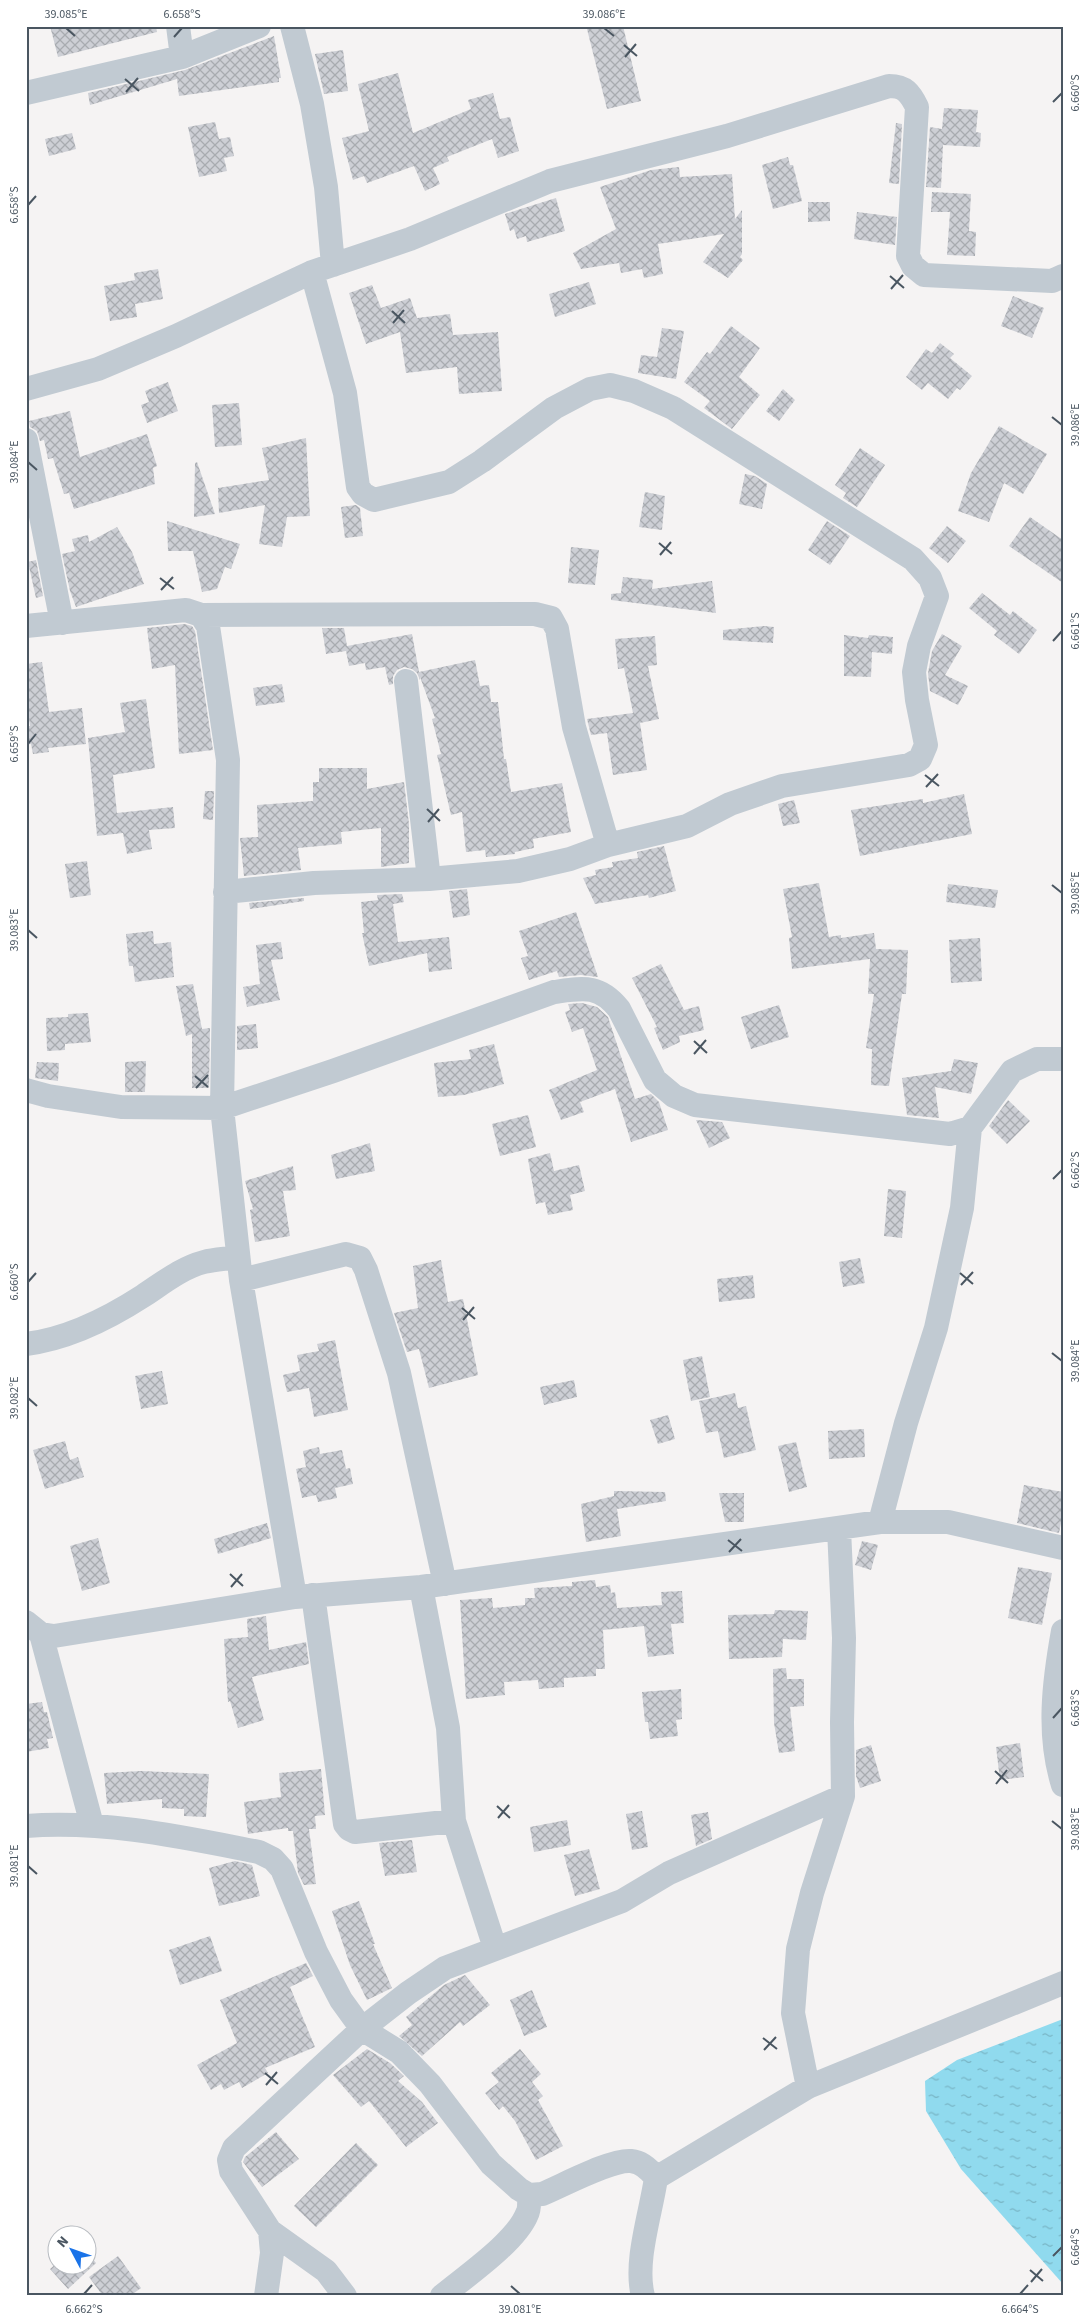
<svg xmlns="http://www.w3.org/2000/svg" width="1089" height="2322" font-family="'Source Sans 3',sans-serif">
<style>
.water{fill:url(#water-ripples)}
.building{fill:url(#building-cross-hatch)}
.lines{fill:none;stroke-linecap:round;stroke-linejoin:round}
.street{stroke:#c1cad2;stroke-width:24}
.ticks{fill:none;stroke:#4a5661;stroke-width:2}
.neatline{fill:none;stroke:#4a5661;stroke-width:2}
.ticks-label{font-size:12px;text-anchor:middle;fill:#4a5661}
</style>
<defs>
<pattern id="water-ripples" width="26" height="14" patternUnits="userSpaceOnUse" patternTransform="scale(1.25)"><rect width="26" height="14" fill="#90daee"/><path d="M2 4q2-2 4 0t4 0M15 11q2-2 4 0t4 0" fill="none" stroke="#78b4c4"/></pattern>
<pattern id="building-cross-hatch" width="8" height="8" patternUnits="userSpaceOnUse" patternTransform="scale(1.25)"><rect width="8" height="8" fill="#cdcfd5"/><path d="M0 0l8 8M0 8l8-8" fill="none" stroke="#a8abb0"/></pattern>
</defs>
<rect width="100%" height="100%" fill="#f5f3f3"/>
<path class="water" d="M1063,2019v265l-102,-115 -35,-58 -1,-30 32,-21z"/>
<path class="building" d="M50,26h106l1,6 -99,25z
M596,26h27l18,75 -34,8 -20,-80z
M274,36l7,42h-2v4l-100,14 -2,-17 -87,26 -2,-12 97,-23z
M343,50l5,41 -24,3 -9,-40z
M398,73l15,60 58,-24 -3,-9 25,-7 7,26 10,-2 9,34 -21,7 -6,-19 -45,18 2,4 -16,7 7,16 -15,7 -11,-25 -47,17 -3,-7 -11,4 -11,-42 27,-7 -11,-47z
M944,108l34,2 -2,22 5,1 -1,14 -37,-2 -2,43 -15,-1 4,-60 12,2z
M215,122l4,17 11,-2 4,19 -10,2 3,13 -28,6 -11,-50z
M896,123l6,1 -3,60 -10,-1z
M72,133l4,16 -27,7 -4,-17z
M788,157l2,8h3l9,36 -29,8 -11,-44z
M679,167l1,10 52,-3 3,45 7,-9v44l-2,3 3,3 -15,18 -25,-16 21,-28 -66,10 5,30 -19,4 -2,-9 -21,4 -2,-10 -38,6 -8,-16 43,-24 -16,-42 51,-17z
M932,192l39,2 -2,37 7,1 -1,24 -28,-1 3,-43h-19z
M556,198l9,33 -38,11 -1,-6 -9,3 -3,-10 -4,2 -5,-17z
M808,202h22v19l-22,1z
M857,212l40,5 -2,28 -41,-6z
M158,269l5,30 -28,5 2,13 -27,4 -6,-35 31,-6 -1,-7z
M589,282l7,22 -41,13 -6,-23z
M372,285l9,23 29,-10 7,20 33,-4 3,21 45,-3 4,59 -43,3 -2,-27 -51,6 -6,-41 -34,12 -17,-51z
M1013,296l31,12 -12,30 -31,-12z
M731,326l29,22 -21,29 21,18 -28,34 -28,-21 6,-7 -26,-19 23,-30 3,2z
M662,328l22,3 -8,48 -38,-6 3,-18 16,2z
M940,343l14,11 -4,4 22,18 -12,14 -3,-2 -9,11 -20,-16 -6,7 -16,-13 20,-28 6,4z
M168,382l10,29 -31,12 -6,-18 8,-3 -4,-11z
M783,389l12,11 -16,21 -13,-10z
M239,403l3,42 -27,2 -3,-42z
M70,411l10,46 67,-23 10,32 -4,2 2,16 -81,25 -5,-16 -5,1 -11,-36 -5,1 -4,-19 -4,1 -3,-10 -7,-4 -1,-6z
M999,426l48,28 -24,40 -19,-11 -15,39 -31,-11 13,-38z
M306,438l4,78 -23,1 -5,30 -23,-3 6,-39 -46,8 -1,-25 51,-8 -7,-32z
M860,448l25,17 -28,42 -14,-9 3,-5 -11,-8z
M197,462l18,52 -21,3 1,-54z
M745,474l10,2 12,8 -5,25 -23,-5z
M645,492l20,4 -3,34 -23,-3z
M356,505l4,3 3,28 -18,2 -4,-31z
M1030,517l33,23v43l-54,-37z
M167,521l73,23 -9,25 -6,-2 -8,22 -15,3 -9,-41h-25z
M827,521l23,15 -20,29 -22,-15z
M947,526l19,15 -18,22 -19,-15z
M117,527l15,25 12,32 -68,23 -6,-16 -8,-37 13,-3 -3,-12 16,-4 1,7z
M571,547l28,3 -4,35 -27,-2z
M36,560l7,36 -7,2 -8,-36z
M623,577l30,3 -1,9 60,-8 4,32 -105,-13v-6l10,-1z
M982,593l28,22 3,-4 24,19 -18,24 -25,-19 3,-4 -28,-23z
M184,624l8,2 3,5 18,119 -34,4 -4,-89 -23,4 -5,-41z
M764,626l10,1 -1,16 -50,-3v-10z
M322,628h22l3,18 65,-12 7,38 56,-12 5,26 9,-1 2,17h7l6,57h2l5,33 51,-9 9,49 -38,7 1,9 -19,4v2l-29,3 -1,-7 -19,2 -4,-40 -11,3 -14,-60 4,-1 -9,-35 3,-1 -15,-41v3l-3,-7 -5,-4 -8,-2 -7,3 -4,6v8l-4,1 -4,-18 -19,3 -1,-7 -16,3 -3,-15 -20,3z
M942,634l20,12 -17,29 23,11 -10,19 -28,-14 -2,-18 4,-22z
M844,635l24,3 1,-3 24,2 -1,17 -20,-2 -1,25 -27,-1z
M655,636l2,29 -9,1 11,53 -19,4 7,47 -34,5 -6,-42 -16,2 -4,-16 46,-6 -9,-45 -6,1 -3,-30z
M42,662l7,50 33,-4 4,36 -38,4 1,4 -16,2 -2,-10 -5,1v-19h4l-4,-32v-30z
M282,684l3,18 -29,4 -3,-18z
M146,699l9,69 -42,7 4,38 56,-6 2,21 -26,2 3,19 -25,5 -4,-21 -26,3 -9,-98 37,-6 -5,-29z
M319,768h48v21l37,-7 5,42v39l-28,4v-39l-40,4 1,12 -44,4 3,22 -57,6 -4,-38 18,-1 -1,-32 56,-4v-19h6z
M205,791h9l-1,29 -10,-1z
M964,794l8,40 -112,22 -9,-46 72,-11v4z
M794,800l6,23 -17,3 -5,-22z
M664,846l12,45 -27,7 -1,-3 -53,9 -12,-26 13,-3 -1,-5 18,-3 -1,-5 26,-4 -1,-6z
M87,861l4,34 -21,3 -5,-34z
M819,883l10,54 12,-2v3l33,-5 2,16 32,1 -2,44h-4l-13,92 -18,-1 1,-36 -6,-1 8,-54h-6l2,-35 -78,10 -3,-31 3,-1 -9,-48z
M948,884l50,6 -3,18 -49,-6z
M467,889l3,26 -17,3 -4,-27z
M402,894l2,8 -11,2 5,38 51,-5 3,32 -23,3 -2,-19 -58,13 -7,-33h2l-3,-31 17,-2 -1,-5z
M304,898v3l-54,8 -1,-6z
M576,912l22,65 -17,-2 -22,2 -2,-6 -28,9 -8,-22 7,-2 -9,-25z
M153,931l1,13 17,-2 3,35 -39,5 -2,-16h-4l-3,-32z
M980,938l2,43 -31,2 -2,-43z
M281,942l2,17 -12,1 9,40 -33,7 -4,-20 17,-3 -4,-39z
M661,964l23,46 15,-4 5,24 -25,6 1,6 -17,8 -9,-22 3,-1 -25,-49z
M193,984l9,45 8,-1 -1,60h-17v-54l-6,2 -10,-50z
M582,1003l15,4 11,10 27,82 16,-5 8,8 9,28 -37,12 -16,-53 -35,13 4,10 -23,8 -12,-30 48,-20 -14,-42 -11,4 -7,-20 5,-2 -2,-6z
M779,1005l10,32 -38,12 -10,-32z
M88,1013l3,29 -26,2v6l-18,1 -1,-33 22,-1v-3z
M256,1024l2,24 -21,2v-24z
M494,1044l10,40 -40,11 -26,2 -4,-34 37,-4 -2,-9z
M954,1059l24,4 -7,31 -36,-7 4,31 -32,-3 -5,-37 49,-7z
M146,1061l-1,31h-20v-30z
M37,1062l22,1 -1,18 -23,-3z
M1008,1100l22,21 -23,23 -18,-18z
M528,1115l8,32 -36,9 -8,-32z
M696,1120l26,2 8,16 -21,10z
M370,1143l5,28 -39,8 -5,-24z
M550,1153l4,18 25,-6 6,26 -15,4 3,15 -25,5 -3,-13 -9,2 -8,-45z
M293,1166l3,24 -13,1 7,45 -35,6 -5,-32 3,-1 -8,-28z
M888,1189l18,2 -4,47 -18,-2z
M860,1258l5,25 -22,4 -4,-25z
M441,1260l7,42 15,-3 15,76 -49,13 -10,-39 -12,3 -13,-39 24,-5 -5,-42z
M753,1275l2,23 -36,4 -2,-23z
M335,1340l13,70 -34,7 -5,-29 -22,4 -4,-17 17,-4 -3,-16 22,-4 -2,-7z
M702,1356l8,41 -19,4 -8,-41z
M162,1371l6,33 -27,5 -6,-33z
M574,1380l3,17 -33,8 -4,-18z
M735,1393l3,15 8,-2 10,44 -32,8 -6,-27 -12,2 -7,-32z
M668,1415l7,24 -17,5 -8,-24z
M864,1429l1,28 -36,2 -1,-28z
M65,1441l5,19 8,-3 6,20 -39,12 -12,-39z
M796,1442l11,45 -18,5 -11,-46z
M319,1447l1,7 22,-4 4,19 4,-1 3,16 -18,4 2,10 -19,4 -2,-7 -14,3 -6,-29 10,-2 -3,-16z
M1024,1485l39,7v21l-4,20 -42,-10z
M614,1491l51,1 1,9 -49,8 4,27 -35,6 -5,-38 33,-8z
M719,1493h25v29h-19z
M267,1523l4,15 -53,16 -4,-15z
M98,1538l12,45 -28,8 -12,-45z
M862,1541l16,4 -7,25 -16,-5z
M1018,1567l34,6 -10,52 -34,-7z
M595,1580l1,7 14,-2 1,8 4,-1 2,16 45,-3 -1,-13 21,-1 2,32 -13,1 3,30 -26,3 -4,-31 -41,4 2,39h-9v7l-32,2v9l-25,2 -1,-9 -34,2 1,13 -39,4 -6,-99 32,-2 1,10 32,-3v-7h10l-1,-10 38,-2v-4z
M775,1610l33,1 -2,29 -23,-1 -1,18 -53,2 -1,-44 46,-1z
M266,1616l3,34 37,-8 3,22 -57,13 12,43 -26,8 -8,-27 -2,1 -4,-63 24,-2 -1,-18z
M786,1668l1,11h17v27l-14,1 5,44 -16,2 -5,-30 -1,-54z
M681,1689l1,30 -6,1 2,16 -28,3 -2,-17h-3l-3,-30z
M42,1702l2,10h3l6,26 -6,1 2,9 -23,4v-48z
M1020,1743l4,34 -24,3 -4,-33z
M871,1745l10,36 -21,7 -4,-12v-26z
M321,1769l4,46 -10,1 1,13h-7l7,55 -12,1 -6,-12 -5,-42h-5v-3l-40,6 -4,-32 37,-5 -2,-24z
M141,1771l68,3 -3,43 -22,-1v-7l-22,-1v-9l-55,5 -3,-31z
M642,1811l6,36 -16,3 -6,-36z
M708,1812l4,27 -16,7 -5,-31z
M567,1820l4,25 -37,7 -4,-25z
M412,1840l5,32 -32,4 -6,-33z
M589,1849l11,40 -25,7 -11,-41z
M235,1861l17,4 8,31 -41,10 -10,-38z
M359,1901l16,43h-2l19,44 -25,12 -17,-35 -18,-54z
M210,1936l12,35 -42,14 -11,-35z
M306,1963l7,13 -23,11 25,60 -50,21 3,5 -26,15 -3,-6 -15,8 -3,-6 -10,6 -14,-25 40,-22 -17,-43z
M465,1975l25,30 -27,21 -3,-4 -38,34 -23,-20 13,-11 -6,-8 38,-32z
M532,1990l15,37 -23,9 -14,-36z
M367,2049l23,14 14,13 -6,5 24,21 16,21 -32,24 -37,-46 -8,6 -28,-32z
M520,2049l21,25 -9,8 11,14 -5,4 25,46 -27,14 -21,-39 -12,-15 -4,4 -14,-17 14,-11 -8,-9z
M276,2132l23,27 -37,28 -19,-25 2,-5z
M356,2143l22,22 -62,62 -22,-21z
M88,2253l8,10 -28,26 -18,-20 8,-7v2h30z
M118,2256l23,32 -11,8h-27l-14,-19z"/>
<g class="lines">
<path class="street" d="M178,26l4,31
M292,26l20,78 14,83 7,78
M26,93l156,-36 77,-31
M26,389l72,-20 78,-33 136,-64 98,-33 140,-58 177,-45 162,-50c16,0 21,7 28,21l-9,149 5,10 11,9 128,6 11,-5
M26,440l36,183
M201,615l334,-1 16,4 6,11 17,98 34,118
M26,626l160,-16 15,5 7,11 20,134 -6,348 19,172 54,317
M406,681l23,198
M225,892l89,-9 115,-4 89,-8 52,-12 38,-14 79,-19 43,-22 52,-18 127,-21 11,-6 6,-14 -9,-45 -3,-28 5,-26 18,-50 -7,-18 -17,-19 -240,-151 -39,-17 -24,-6 -20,4 -36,19 -72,53 -33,21 -75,18 -11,-6 -5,-7 -13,-94 -33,-121
M26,1090l22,6 73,11 101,1 111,-37 221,-79c29,-4 45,-8 65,17l36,71 19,16 21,9 255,29 20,-6 42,-57 25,-12h26
M241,1280l105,-26 14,4 6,12 33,103 46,211
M26,1344c41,-5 83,-26 117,-48 20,-13 38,-28 61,-34 11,-3 23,-3 34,-5
M880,1522l26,-99 30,-95 26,-120 8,-80
M421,1587l27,141 6,93 41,127
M313,1595l32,229 4,5 6,3 99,-11
M26,1622l15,12 13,2 241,-39 126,-10 459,-65h68l115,26
M1063,1631c-9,50 -16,104 0,154
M41,1634l51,191
M26,1826c79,-6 156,11 233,26l14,7 9,10 34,83 25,48 21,29 37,23 31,32 61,80 28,25 10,6 13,-1c20,-8 69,-35 89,-33 11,1 19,9 25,17 -5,35 -22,84 -13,118
M808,2087l-15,-74 5,-64 14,-56 31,-97 -1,-74 2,-84 -5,-109
M656,2178l152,-91 255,-104
M270,2231l56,40 19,25
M266,2296l6,-43 -2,-22 -39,-60 -2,-11 5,-12 128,-119 46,-36 37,-25 177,-67 47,-28 174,-77
M442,2296c24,-20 74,-54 85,-82 3,-5 2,-13 2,-19"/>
</g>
<path class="ticks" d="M66,28l9,8M604,28l10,8M174,37l8,-9M624,45l13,11M625,57l11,-13M125,79l14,12M126,92l12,-14M1053,102l9,-9M28,205l8,-9M890,276l14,12M891,289l12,-14M392,311l13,12M393,323l11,-13M1052,417l10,8M28,462l9,8M659,543l13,11M660,555l11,-13M160,578l14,11M161,590l12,-13M1053,641l9,-10M28,744l8,-10M925,775l14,11M926,787l12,-13M427,809l13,12M428,822l11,-13M1052,885l10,8M28,930l9,8M694,1041l13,12M694,1054l12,-14M195,1076l13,11M196,1088l12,-13M1053,1179l9,-9M960,1273l13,11M28,1282l8,-9M961,1285l12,-13M462,1308l13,11M463,1320l11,-13M1052,1353l10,8M28,1398l9,8M728,1540l14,11M729,1552l12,-13M230,1574l13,12M231,1587l11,-13M1053,1718l9,-10M995,1771l13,12M996,1784l11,-14M497,1806l13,12M498,1818l11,-13M1052,1821l10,8M28,1866l9,8M763,2038l14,11M764,2050l12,-13M265,2073l13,11M266,2085l11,-13M1053,2256l9,-9M1030,2270l13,11M1031,2282l11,-13M511,2286l9,8M84,2294l8,-9M1020,2294l8,-9"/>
<rect width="1089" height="2322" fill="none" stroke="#ffffff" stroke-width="55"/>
<g transform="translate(72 2250) rotate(311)"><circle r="24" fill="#ffffff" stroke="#b7bbc0"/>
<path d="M0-4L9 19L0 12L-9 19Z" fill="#1a73e8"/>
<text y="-8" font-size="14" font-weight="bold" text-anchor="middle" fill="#4a5661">N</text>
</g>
<rect x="28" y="28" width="1034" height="2266" class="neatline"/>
<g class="ticks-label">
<text x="66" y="18">39.085°E</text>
<text x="182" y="18">6.658°S</text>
<text x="604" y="18">39.086°E</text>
<text transform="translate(1075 93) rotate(-90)" y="4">6.660°S</text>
<text transform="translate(14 205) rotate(-90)" y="4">6.658°S</text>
<text transform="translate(1075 425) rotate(-90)" y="4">39.086°E</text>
<text transform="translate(14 462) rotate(-90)" y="4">39.084°E</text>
<text transform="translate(1075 631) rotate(-90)" y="4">6.661°S</text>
<text transform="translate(14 744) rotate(-90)" y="4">6.659°S</text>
<text transform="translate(1075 893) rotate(-90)" y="4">39.085°E</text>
<text transform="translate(14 930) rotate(-90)" y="4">39.083°E</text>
<text transform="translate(1075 1170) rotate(-90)" y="4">6.662°S</text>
<text transform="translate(14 1282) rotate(-90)" y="4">6.660°S</text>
<text transform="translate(1075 1361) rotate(-90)" y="4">39.084°E</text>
<text transform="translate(14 1398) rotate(-90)" y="4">39.082°E</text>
<text transform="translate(1075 1708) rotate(-90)" y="4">6.663°S</text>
<text transform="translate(1075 1829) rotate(-90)" y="4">39.083°E</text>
<text transform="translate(14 1866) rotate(-90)" y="4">39.081°E</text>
<text transform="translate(1075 2247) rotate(-90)" y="4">6.664°S</text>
<text x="84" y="2313">6.662°S</text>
<text x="520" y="2313">39.081°E</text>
<text x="1020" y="2313">6.664°S</text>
</g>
</svg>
